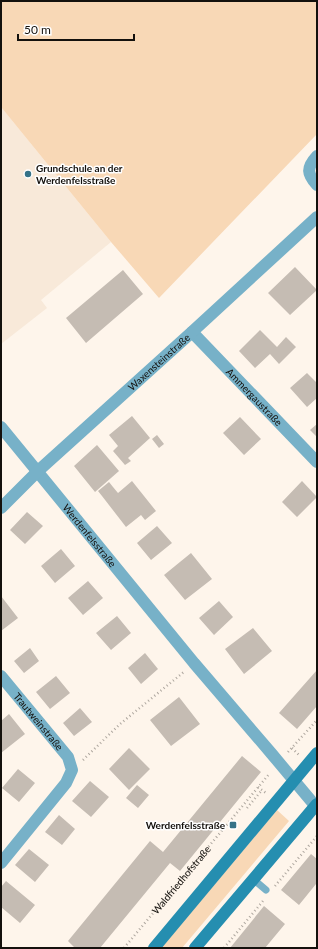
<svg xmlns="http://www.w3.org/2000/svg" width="318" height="949" font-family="Lato,sans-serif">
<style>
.built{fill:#f8e9d9}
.green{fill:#f8d8b6}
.building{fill:#c5bcb3}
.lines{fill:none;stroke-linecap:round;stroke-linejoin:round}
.path{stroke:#aea79f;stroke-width:2.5;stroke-dasharray:1 3;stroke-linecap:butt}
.lane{stroke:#77b1c8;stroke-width:7}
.street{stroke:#77b1c8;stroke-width:12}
.secondary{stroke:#258eb0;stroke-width:12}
.poi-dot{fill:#357288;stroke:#fff;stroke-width:1.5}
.labels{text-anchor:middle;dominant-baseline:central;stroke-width:3;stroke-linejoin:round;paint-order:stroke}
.poi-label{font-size:10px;font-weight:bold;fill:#14110d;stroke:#fff;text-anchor:start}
.street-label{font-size:10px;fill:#14110d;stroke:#fff}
</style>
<rect width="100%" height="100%" fill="#fef5eb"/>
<path class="built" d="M1,107l110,135 -70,58 6,8 -46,36z"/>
<path class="green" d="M1,1h316v133l-158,164 -48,-56 -110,-135z
M277,810l12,11 -107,127h-21z"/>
<path class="building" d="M295,267l22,23 -27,25 -22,-22z
M123,270l20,24 -57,49 -20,-25z
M260,330l17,17 9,-10 10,10 -17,17 -9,-10 -15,14 -16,-17z
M307,373l10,10v15l-10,9 -17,-19z
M132,416l18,22 -22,20 3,3 -6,4 -12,-14 5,-5 -9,-11z
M240,417l21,22 -17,16 -21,-22z
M317,424v13l-7,-7z
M157,435l7,9 -5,4 -7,-9z
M97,445l22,26 -24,21 -21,-26z
M132,481l24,30 -11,9 -4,-5 -15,12 -24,-31 11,-9 5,6z
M302,481l15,16 -20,20 -15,-15z
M109,482l4,5 -11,9 -4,-5z
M27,512l16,14 -18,18 -15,-14z
M157,526l15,17 -21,17 -14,-17z
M61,549l14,17 -20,17 -14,-17z
M191,553l21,26 -27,21 -21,-25z
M88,581l15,17 -20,17 -15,-17z
M1,596l17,22 -17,13z
M219,601l14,16 -19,18 -15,-17z
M117,616l14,17 -20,17 -15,-17z
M253,628l19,23 -28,23 -19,-25z
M30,648l9,13 -15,12 -10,-12z
M145,653l13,16 -17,15 -13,-16z
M317,670v36l-20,23 -18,-16z
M56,676l14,17 -20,16 -14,-17z
M179,697l21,27 -29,22 -21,-26z
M80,708l12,14 -18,14 -11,-13z
M9,714l16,20 -24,19v-32z
M129,748l21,21 -21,21 -20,-21z
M242,756l19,16 -81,99 -10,-8 -70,85h-25l-7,-7 82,-100 13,11z
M18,769l17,14 -16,19 -17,-14z
M90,781l19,16 -18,20 -19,-16z
M137,785l12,10 -11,13 -12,-10z
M59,815l16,14 -13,16 -17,-13z
M29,849l20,16 -14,17 -20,-17z
M311,854l6,5v27l-1,-2 -17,21 -18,-15z
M6,881l29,24 -15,18 -19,-16v-20z
M264,906l21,18 -20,24h-35z"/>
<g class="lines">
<g class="path">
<path d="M292,748l7,7"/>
<path d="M288,752l29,-32"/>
<path d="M83,760l37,-36 65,-53"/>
<path d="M258,787l8,6"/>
<path d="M247,808l15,-18"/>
<path d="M275,886l42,-50"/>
<path id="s1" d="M124,948l146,-175"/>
<path d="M224,948l39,-47"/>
</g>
<path class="lane" d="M253,879l13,11"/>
<g class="street">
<path d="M317,156c-11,12 -10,18 0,29"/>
<path id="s2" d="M192,332l125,130"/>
<path id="s3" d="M1,427l193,236 77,90 46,55"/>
<path id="s4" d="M1,508l37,-37 154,-139 125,-115"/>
<path id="s5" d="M1,676l67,81 4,13 -6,13 -65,80"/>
</g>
<path class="secondary" d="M154,948l163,-195
M195,948l122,-144"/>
</g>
<g class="poi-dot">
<circle cx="28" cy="174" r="4"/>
<rect x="229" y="821" width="8" height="8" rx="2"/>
</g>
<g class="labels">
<g class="poi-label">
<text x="36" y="168">Grundschule an der<tspan x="36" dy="12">Werdenfelsstraße</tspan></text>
<text x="225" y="825" text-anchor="end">Werdenfelsstraße</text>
</g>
<g class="street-label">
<text stroke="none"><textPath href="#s4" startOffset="215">Waxensteinstraße</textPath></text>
<text stroke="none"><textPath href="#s2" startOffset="90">Ammergaustraße</textPath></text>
<text stroke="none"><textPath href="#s3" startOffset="140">Werdenfelsstraße</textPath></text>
<text stroke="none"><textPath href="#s5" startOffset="59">Trautweinstraße</textPath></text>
<text stroke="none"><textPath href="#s1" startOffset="89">Waldfriedhofstraße</textPath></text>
</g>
</g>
<rect width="318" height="949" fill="none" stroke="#14110d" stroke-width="4"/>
<path d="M18 34v6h116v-6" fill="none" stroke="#14110d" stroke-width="2"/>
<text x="24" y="34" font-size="12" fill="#14110d" stroke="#ffffff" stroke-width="3" paint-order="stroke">50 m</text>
</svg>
